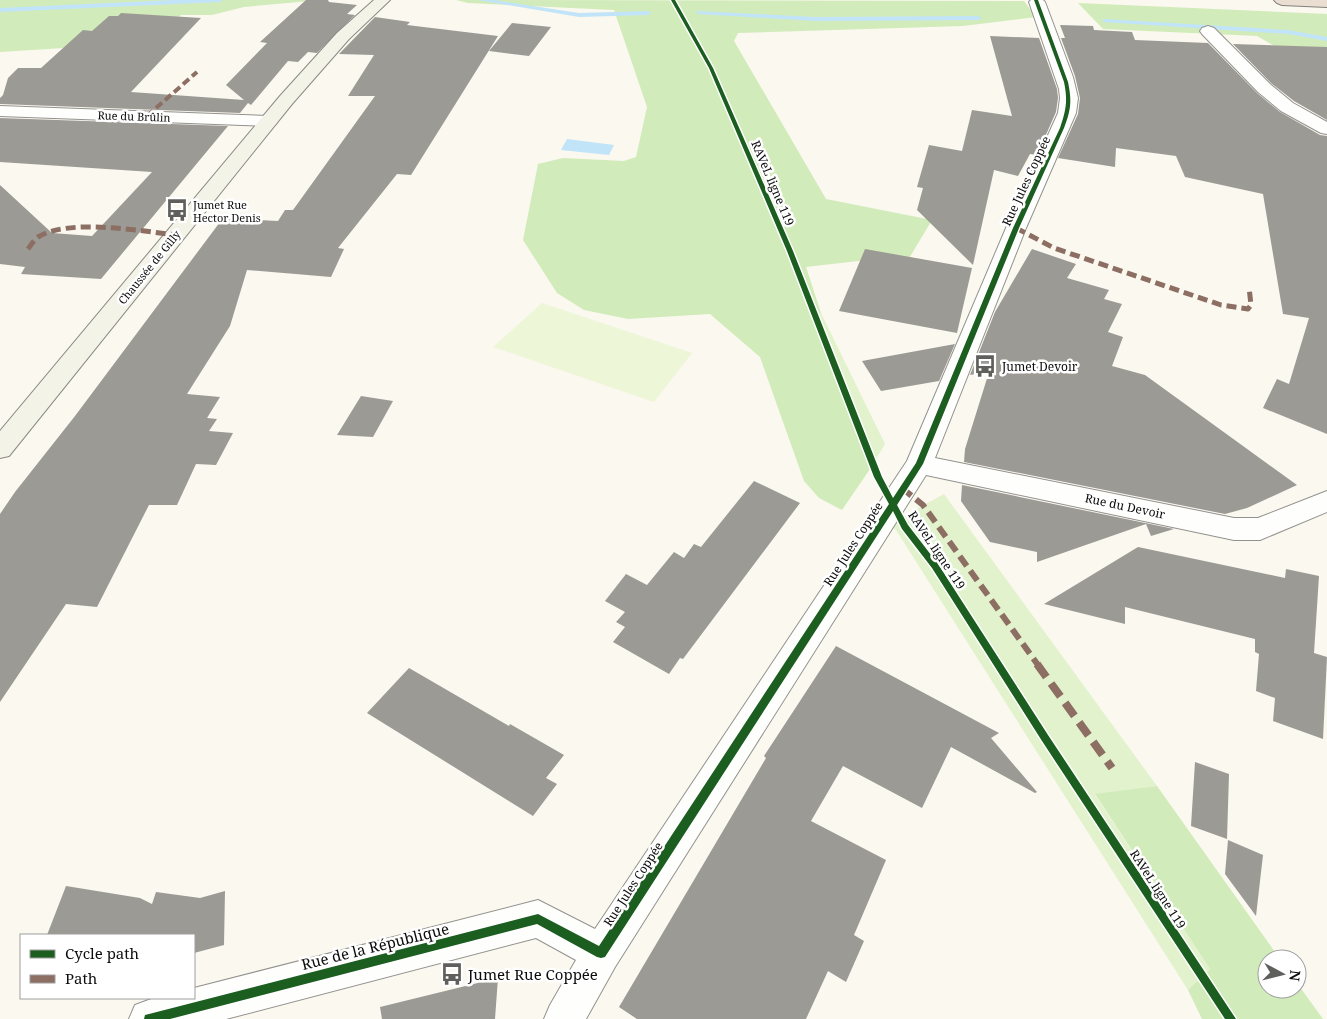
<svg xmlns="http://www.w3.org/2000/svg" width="1327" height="1019" font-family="'Noto Serif',serif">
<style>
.green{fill:#e2f2cc}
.forest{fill:#d2ebba}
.pitch{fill:#edf6d7}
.water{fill:#c1e4f9}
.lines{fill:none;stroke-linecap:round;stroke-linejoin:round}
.stream{fill:#c1e4f9;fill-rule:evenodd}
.building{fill:#9c9a95}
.street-casing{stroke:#93928e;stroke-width:2}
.secondary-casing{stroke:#8a8985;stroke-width:2}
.highway-casing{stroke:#80807c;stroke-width:2}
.street{fill:#fefefd;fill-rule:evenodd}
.secondary{fill:#f4f3e8;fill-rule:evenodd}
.highway{fill:#eaded3;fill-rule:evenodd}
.quiet-far3{stroke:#8d6e63;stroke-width:4;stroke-dasharray:8 4;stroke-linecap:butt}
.quiet-far2{stroke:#8d6e63;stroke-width:5;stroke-dasharray:10 5;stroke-linecap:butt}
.quiet-far1{stroke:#8d6e63;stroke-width:6;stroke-dasharray:12 6;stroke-linecap:butt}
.quiet{stroke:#8d6e63;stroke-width:8;stroke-dasharray:16 8;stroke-linecap:butt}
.cycleway-casing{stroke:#fff;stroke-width:3}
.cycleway{fill:#1b5e20;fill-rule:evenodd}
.labels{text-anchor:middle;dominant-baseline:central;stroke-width:5;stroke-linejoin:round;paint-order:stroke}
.far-street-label{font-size:11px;fill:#0c0c0c;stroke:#fff}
.far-poi-label{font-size:11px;fill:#0c0c0c;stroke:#fff;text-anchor:start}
.street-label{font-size:12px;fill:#0c0c0c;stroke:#fff}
.poi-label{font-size:12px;fill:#0c0c0c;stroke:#fff;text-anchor:start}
.near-street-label{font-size:15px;fill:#0c0c0c;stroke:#fff}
.near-poi-label{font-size:15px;fill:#0c0c0c;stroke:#fff;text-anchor:start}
</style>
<rect width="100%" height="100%" fill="#faf8ef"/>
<path class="green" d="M821,313l64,131 -15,25 -60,-155z
M944,494l213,292 -62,9 115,174 -22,21 -292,-460 -7,-6z"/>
<path class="forest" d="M0,0h321l-77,7 -32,8h-31l-37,28 -144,9z
M456,0l568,1 12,16 -73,9 -225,7 -4,8 92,158 106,21 -24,40 -50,1 -52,6 15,46 -10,1 59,155 -28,41 -23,-12 -15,-17 -44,-124 -50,-43 -82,5 -44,-9 -27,-17 -34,-53 15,-76 25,-6 61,3 12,-4 11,-50 -33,-97 -146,-7z
M1078,3l249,11v62l-70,-40 -154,-7z
M1157,786l123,173h-13v30h30v-6l26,36h-121l-14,-29 22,-21 -115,-175z"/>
<path class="pitch" d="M542,303l150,50 -38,49 -161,-55z"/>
<path class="water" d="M567,139l47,6 -5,10 -48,-5z"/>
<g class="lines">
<path class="stream" d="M175,0h48l-3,2 -220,10v-4z
M478,0h16l85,13 69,-2 3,2 -3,2 -69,2z
M697,11l119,6 162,-1 4,2 -4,2 -162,1 -117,-7 -2,-1z
M1105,19l183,11 39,7v4l-39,-7 -185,-12v-2z"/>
</g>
<path class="building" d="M306,0h22l1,2 28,3 -10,9 8,1 -38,38 -9,-1 -10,10 -10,-1 -37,44 -3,-2 -8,10 -240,-9v-6l3,-3 5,-17 10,-10h23l42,-38 9,1 17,-15h9l3,-3 80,5 -70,74 113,8 -18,-15 41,-42 -7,-1z
M375,17l35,5 -3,3 91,11 -87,139 -14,-1 -59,74 6,1 -13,28 -84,-7 -17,56 -43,68 33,3 -13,21 10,1 -8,12 24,2 -17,32 -20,-1 -19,41h-28l-52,102 -31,-3 -66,98v-188l15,-22 60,-76 148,-198 55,3 7,-11h8l82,-114h-27l26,-41 -35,-1z
M512,23l39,4 -22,29 -40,-5z
M1060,25l33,1 1,4 38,2 3,8 73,3 49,50 23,19 40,23 7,1v298l-64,-26 14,-29 12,5 20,-66 -26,-4 -20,-120 -78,-17 -9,-21 -60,-8 -1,19 -57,-9 20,-44 2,-16 -5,-22 -14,-38h4z
M990,36l49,2 18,51 1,9 -2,14 -19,43 -7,-1 -12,22 -24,-6 -21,95 -56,-55 6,-22 -6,-1 12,-42 33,6 10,-41 40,6z
M1233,44l94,3v73l-33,-19 -23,-18z
M0,118l228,8 -127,153 -80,-5 4,-7 -25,-3v-79l52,48 40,3 60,-64 -152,-10z
M865,249l107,19 -15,65 -118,-22z
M1032,249l44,15 -9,14 42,12 -5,9 18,5 -14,28 15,5 -11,29 33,9 152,110 -50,23 -22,6 -261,-52 1,-13 24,-77 -19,3 25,-63z
M955,344l-16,37 -58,10 -19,-30z
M361,396l32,5 -20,36 -36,-2z
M754,481l46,22 -117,156 -3,-1 -11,16 -56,-32 12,-15 -9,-5 9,-10 -20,-11 21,-27 21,11 27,-33 10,6 10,-14 7,3z
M962,485l212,44 -23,7 -5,-12 -109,38v-10l-47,-10 -29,-41z
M1138,547l147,31 1,-9 33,7 -5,77 13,4 -4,82 -50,-18 2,-23 -19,-7 3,-37 -4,-2v-13l-130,-32v17l-81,-20z
M836,646l163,87 -8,5 46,54 -2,1 -84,-46 -29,61 -79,-42 -32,55 75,39 -32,75 10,6 -18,41 -18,-11 -22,48h-169l-18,-12 147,-249 -2,-2z
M409,668l100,58 1,-2 54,31 -18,23 11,6 -24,32 -166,-103z
M1195,762l34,12 -2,65 -36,-13z
M1228,840l35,15 -7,61 -31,-42z
M66,886l74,12 12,6 4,-12 44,6 25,-7 -1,54 -30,8v-18h-147z
M498,978l-3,41h-113l-2,-12z"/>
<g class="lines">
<defs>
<path id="street" d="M1031,0h12l2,2 28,75 5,21 -2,15 -50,115 -91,230 299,60h24l69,-27v21l-67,28h-26l-308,-65 -311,492 -29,52h-42l6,-14 26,-45 -40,-22 -310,81h-97l6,-14 19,-7h40v-10l344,-88 57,29 312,-468 99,-233 52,-115 2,-15 -1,-9 -30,-87z
M1208,26l6,2 56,56 23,19 34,19v12l-6,-1 -40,-22 -23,-19 -56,-58 -2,-3 2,-3z
M0,106l269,10 6,1 3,4 -3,4 -6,1 -269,-10z"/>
<path id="secondary" d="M374,0h16l-41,39 -57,65 -283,352 -9,2v-27l280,-335 57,-63z"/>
<path id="highway" d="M1274,0h53v7l-45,-2 -5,-2z"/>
</defs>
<use href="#street" class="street-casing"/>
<use href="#secondary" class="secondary-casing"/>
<use href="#highway" class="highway-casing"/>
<use href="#street" class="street"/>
<use href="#secondary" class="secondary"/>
<use href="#highway" class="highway"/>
<path class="quiet-far3" d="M147,116l50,-44"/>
<path class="quiet-far2" d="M1016,228l38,20 167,57 27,4 3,-4 -2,-18
M28,249c3,-4 6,-9 10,-12 31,-19 103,-6 138,-2"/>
<path class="quiet-far1" d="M902,488l21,17 115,160"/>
<path class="quiet" d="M1037,664l75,104"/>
<defs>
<path id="cycleway" d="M671,0h4l38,68 80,183 89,226 11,21 23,-35 97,-235 47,-100c6,-18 8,-27 4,-46l-30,-82h4l30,82c4,19 3,28 -4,46l-45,100 -96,236 -26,41 11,20 30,39 110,171 188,284h-11l-183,-278 -110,-173 -30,-39 -9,-18 -288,446 -4,1 -4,-1 -60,-33 -367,95h-26l1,-4 4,-1 389,-100 61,32 290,-442 -15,-27 -87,-226 -78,-183z"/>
</defs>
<use href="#cycleway" class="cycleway-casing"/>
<use href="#cycleway" class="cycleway"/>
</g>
<defs>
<symbol id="bus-bare" viewBox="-9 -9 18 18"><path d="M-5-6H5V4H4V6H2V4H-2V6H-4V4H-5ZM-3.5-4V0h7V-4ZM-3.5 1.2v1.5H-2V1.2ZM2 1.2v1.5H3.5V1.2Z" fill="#5f5f5b" stroke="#fff" stroke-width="2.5" paint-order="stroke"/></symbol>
</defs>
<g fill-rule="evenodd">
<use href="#bus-bare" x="161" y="194" width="32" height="32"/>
<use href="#bus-bare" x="969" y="350" width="32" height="32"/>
<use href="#bus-bare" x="436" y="958" width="32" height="32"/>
</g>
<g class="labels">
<g class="far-street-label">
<text transform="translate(134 116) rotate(2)">Rue du Brûlin</text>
<text transform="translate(149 267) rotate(-51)">Chaussée de Gilly</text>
</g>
<g class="far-poi-label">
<text x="193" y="204">Jumet Rue<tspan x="193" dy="13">Hector Denis</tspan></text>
</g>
<g class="street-label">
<text transform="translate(1026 181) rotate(-65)">Rue Jules Coppée</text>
<text transform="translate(773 183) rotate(67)">RAVeL ligne 119</text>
<text transform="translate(1125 506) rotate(12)">Rue du Devoir</text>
<text transform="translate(853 544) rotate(-57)">Rue Jules Coppée</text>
<text transform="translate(937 550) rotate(56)">RAVeL ligne 119</text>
<text transform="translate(633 884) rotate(-57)">Rue Jules Coppée</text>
<text transform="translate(1158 889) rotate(57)">RAVeL ligne 119</text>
</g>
<g class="poi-label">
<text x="1002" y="366">Jumet Devoir</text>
</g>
<g class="near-street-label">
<text transform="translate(375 946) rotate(-14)">Rue de la République</text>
</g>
<g class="near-poi-label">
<text x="468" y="974">Jumet Rue Coppée</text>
</g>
</g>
<rect x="20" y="934" width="175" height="65" fill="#ffffff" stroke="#9e9e9e"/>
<rect x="30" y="950" width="25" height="8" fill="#1b5e20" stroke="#9e9e9e"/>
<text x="65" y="959" font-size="15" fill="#0c0c0c">Cycle path</text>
<rect x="30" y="975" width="25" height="8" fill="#8d6e63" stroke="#9e9e9e"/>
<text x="65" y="984" font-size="15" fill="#0c0c0c">Path</text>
<g transform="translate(1282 974) rotate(97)"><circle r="24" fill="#ffffff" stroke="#9e9e9e"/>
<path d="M0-4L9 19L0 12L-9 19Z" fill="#5f5f5b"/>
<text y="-8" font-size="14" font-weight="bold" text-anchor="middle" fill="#0c0c0c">N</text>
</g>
</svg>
